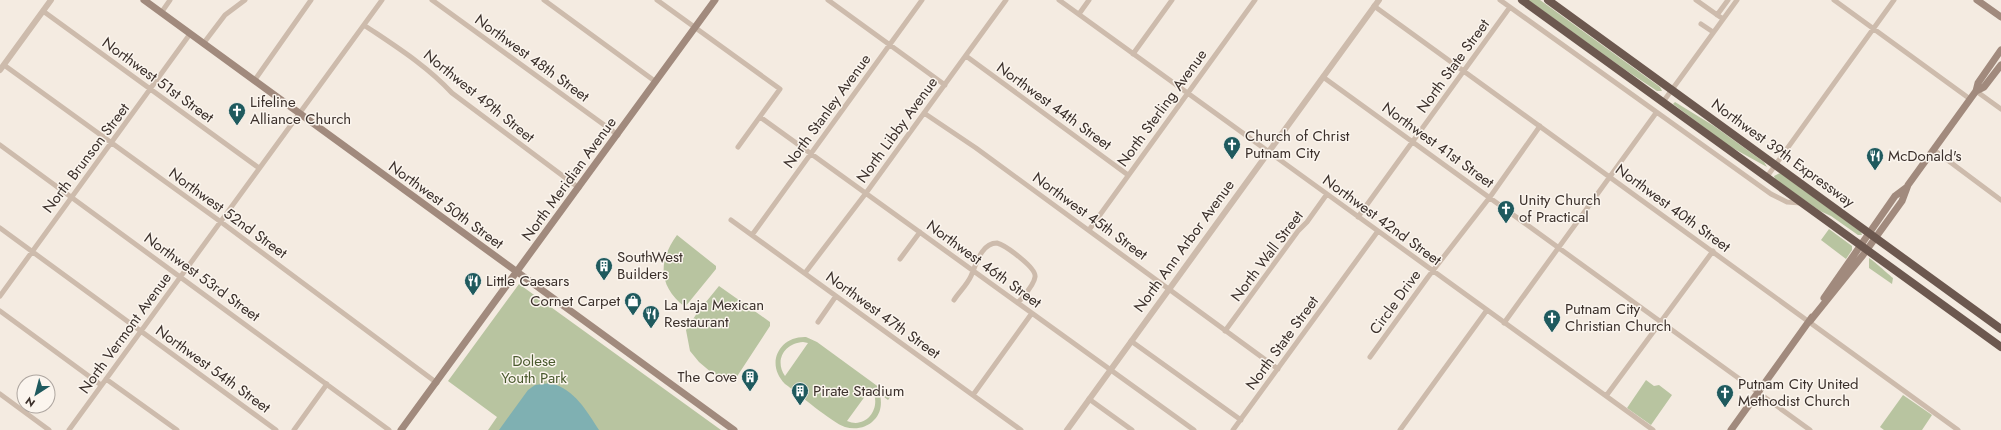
<svg xmlns="http://www.w3.org/2000/svg" width="2001" height="430" font-family="Jost,sans-serif">
<style>
.green{fill:#b8c4a0;fill-rule:evenodd}
.water{fill:#7fb0b2}
.lines{fill:none;stroke-linecap:round;stroke-linejoin:round}
.minor{stroke:#cdbbac;stroke-width:5}
.tertiary{stroke:#cdbbac;stroke-width:6}
.secondary{stroke:#a18a7d;stroke-width:7}
.trunk{stroke:#6c584f;stroke-width:8}
.labels{text-anchor:middle;dominant-baseline:central;stroke-width:3;stroke-linejoin:round;paint-order:stroke}
.street-label{font-size:15px;fill:#3b302b;stroke:#fbf5ee}
.poi-label{font-size:15px;fill:#3b302b;stroke:#fbf5ee;text-anchor:start}
.park-label{font-size:15px;fill:#4a5a2e;stroke:#fbf5ee}
</style>
<rect width="100%" height="100%" fill="#f4ebe1"/>
<path class="green" d="M1528,0h12l120,87 2,4h-5l-33,-22z
M1675,102l39,24 50,36 3,5 -38,-21 -56,-42z
M1780,173l81,59 1,3h-4l-27,-19 -11,-5 -45,-32 -1,-3z
M1829,229l23,17v4l-6,9 -25,-19z
M677,235l39,31v3l-31,38c-27,-21 -27,-46 -8,-72z
M1869,258c4,2 19,16 24,20l-1,6 -23,-16z
M519,284l202,146h-233l9,-13 -49,-36z
M719,286l51,36v4l-34,52 -9,2 -15,-7 -13,-11 -9,-11 -4,-21 11,-17z
M806,337l11,5 74,54 -3,4 -8,-6c2,10 1,19 -6,26 -7,8 -19,10 -29,7 -14,-5 -46,-33 -60,-43 -20,-20 -6,-48 21,-47zM803,342l5,1 -23,33c-11,-16 0,-33 18,-34zM871,388c12,17 -3,42 -24,33z
M1646,380l8,6 5,-1 13,10 -21,30 -24,-17z
M1903,395l29,20 -10,15h-38l-4,-3z"/>
<path class="water" d="M551,383c24,7 35,27 48,47h-100l29,-40 7,-5z"/>
<g class="lines">
<path class="minor" d="M432,0l186,135
M544,0l112,82
M657,0l123,89 -42,58
M828,0l117,85
M1059,0l594,430
M1500,0l271,194 16,8 14,1
M1696,0l27,19
M1834,0l136,99
M1374,6l584,424
M43,11l216,157
M161,13l9,-13
M1079,14l10,-14
M1717,15l11,-15
M1701,24l12,8
M364,25c31,21 62,40 88,68l127,95
M203,44l22,-29 20,-15
M1133,54l39,-54
M966,56l162,119
M4,65l217,157 216,161
M1323,77l487,353
M254,81l57,-81
M1976,91l25,18
M1663,102l74,-102
M924,113l52,35 302,221
M760,117l434,313
M0,145l389,285
M1934,150l67,50
M1766,178l128,-178
M1358,217l152,-210
M731,220l290,210
M0,228l276,202
M1089,230l166,-230
M752,235l170,-235
M900,259l20,-27
M805,273l61,-80 140,-193
M0,296l190,-262
M954,300c5,-8 13,-15 17,-24 5,-11 10,-33 26,-33 8,2 40,25 38,34 -1,9 -12,19 -17,26
M0,311l101,74
M818,322l18,-26
M1504,323l152,-210
M1225,331l73,-100 9,-9 20,-28
M1131,341l110,79
M1370,357l58,-80 62,-80 50,-71
M106,379l71,51
M0,394l49,36
M973,395l59,-82
M1606,396l107,-145
M1089,399l43,31
M69,430l313,-430
M294,430l33,-46
M1233,430l145,-199
M1400,430l87,-120"/>
<path class="tertiary" d="M0,70l51,-70
M1067,430l312,-430"/>
<path class="secondary" d="M144,0l590,430
M1977,0l24,17
M1976,91l8,-4 17,-22
M1824,298l71,-102 12,-9
M1810,321l53,-66 39,-54 6,-16 68,-94 2,-8 23,-33
M401,430l314,-430
M1731,430l81,-113"/>
<path class="trunk" d="M1522,0l479,347
M1548,0l453,329"/>
</g>
<defs>
<symbol id="church-pin" viewBox="-11 -11 22 30"><path d="M0 17L-7.5 6A9.5 9.5 0 1 1 7.5 6Z" fill="#1f5a5e" stroke="#fbf5ee"/><path d="M-1.2-6h2.4v3.5h3.3v2.4h-3.3V6h-2.4V-.1h-3.3v-2.4h3.3Z" fill="#fff"/></symbol>
<symbol id="restaurant-pin" viewBox="-11 -11 22 30"><path d="M0 17L-7.5 6A9.5 9.5 0 1 1 7.5 6Z" fill="#1f5a5e" stroke="#fbf5ee"/><path d="M-5-6h1v4h1v-4h1v4h1v-4h1v5L-1.5 .5V6h-2V.5L-5-1ZM5-6V6H3V1.5H1.5Q1.5-4 5-6Z" fill="#fff"/></symbol>
<symbol id="building-pin" viewBox="-11 -11 22 30"><path d="M0 17L-7.5 6A9.5 9.5 0 1 1 7.5 6Z" fill="#1f5a5e" stroke="#fbf5ee"/><path d="M-4-6H4V6H1V3H-1V6H-4ZM-2.5-4.3h1.7v1.8h-1.7ZM.8-4.3h1.7v1.8H.8ZM-2.5-1h1.7V.8h-1.7ZM.8-1h1.7V.8H.8Z" fill="#fff"/></symbol>
<symbol id="shop-pin" viewBox="-11 -11 22 30"><path d="M0 17L-7.5 6A9.5 9.5 0 1 1 7.5 6Z" fill="#1f5a5e" stroke="#fbf5ee"/><path d="M-5-2.5h2.3a2.7 3.5 0 0 1 5.4 0H5L5.5 6h-11ZM-1.5-2.5h3a1.5 2.3 0 0 0-3 0Z" fill="#fff"/></symbol>
</defs>
<g fill-rule="evenodd">
<use href="#church-pin" x="227" y="101" width="20" height="27"/>
<use href="#church-pin" x="1222" y="135" width="20" height="27"/>
<use href="#restaurant-pin" x="1865" y="146" width="20" height="27"/>
<use href="#church-pin" x="1496" y="199" width="20" height="27"/>
<use href="#building-pin" x="594" y="256" width="20" height="27"/>
<use href="#restaurant-pin" x="463" y="271" width="20" height="27"/>
<use href="#shop-pin" x="623" y="291" width="20" height="27"/>
<use href="#restaurant-pin" x="641" y="304" width="20" height="27"/>
<use href="#church-pin" x="1542" y="308" width="20" height="27"/>
<use href="#building-pin" x="740" y="367" width="20" height="27"/>
<use href="#building-pin" x="790" y="381" width="20" height="27"/>
<use href="#church-pin" x="1715" y="383" width="20" height="27"/>
</g>
<g class="labels">
<g class="street-label">
<text transform="translate(532 58) rotate(36)">Northwest 48th Street</text>
<text transform="translate(1453 66) rotate(-54)">North State Street</text>
<text transform="translate(158 80) rotate(36)">Northwest 51st Street</text>
<text transform="translate(479 96) rotate(39)">Northwest 49th Street</text>
<text transform="translate(1054 106) rotate(36)">Northwest 44th Street</text>
<text transform="translate(1162 108) rotate(-54)">North Sterling Avenue</text>
<text transform="translate(827 111) rotate(-54)">North Stanley Avenue</text>
<text transform="translate(897 130) rotate(-54)">North Libby Avenue</text>
<text transform="translate(1438 145) rotate(36)">Northwest 41st Street</text>
<text transform="translate(1783 153) rotate(36)">Northwest 39th Expressway</text>
<text transform="translate(86 158) rotate(-53)">North Brunson Street</text>
<text transform="translate(569 179) rotate(-54)">North Meridian Avenue</text>
<text transform="translate(446 205) rotate(36)">Northwest 50th Street</text>
<text transform="translate(1673 208) rotate(36)">Northwest 40th Street</text>
<text transform="translate(228 213) rotate(36)">Northwest 52nd Street</text>
<text transform="translate(1090 216) rotate(36)">Northwest 45th Street</text>
<text transform="translate(1382 220) rotate(36)">Northwest 42nd Street</text>
<text transform="translate(1184 246) rotate(-54)">North Ann Arbor Avenue</text>
<text transform="translate(1267 256) rotate(-53)">North Wall Street</text>
<text transform="translate(984 264) rotate(36)">Northwest 46th Street</text>
<text transform="translate(202 277) rotate(36)">Northwest 53rd Street</text>
<text transform="translate(1395 302) rotate(-54)">Circle Drive</text>
<text transform="translate(883 315) rotate(36)">Northwest 47th Street</text>
<text transform="translate(125 333) rotate(-54)">North Vermont Avenue</text>
<text transform="translate(1282 343) rotate(-54)">North State Street</text>
<text transform="translate(213 369) rotate(36)">Northwest 54th Street</text>
</g>
<g class="poi-label">
<text x="250" y="102">Lifeline<tspan x="250" dy="17">Alliance Church</tspan></text>
<text x="1245" y="136">Church of Christ<tspan x="1245" dy="17">Putnam City</tspan></text>
<text x="1888" y="156">McDonald's</text>
<text x="1519" y="200">Unity Church<tspan x="1519" dy="17">of Practical</tspan></text>
<text x="617" y="257">SouthWest<tspan x="617" dy="17">Builders</tspan></text>
<text x="486" y="281">Little Caesars</text>
<text x="620" y="301" text-anchor="end">Cornet Carpet</text>
<text x="664" y="305">La Laja Mexican<tspan x="664" dy="17">Restaurant</tspan></text>
<text x="1565" y="309">Putnam City<tspan x="1565" dy="17">Christian Church</tspan></text>
<text x="737" y="377" text-anchor="end">The Cove</text>
<text x="1738" y="384">Putnam City United<tspan x="1738" dy="17">Methodist Church</tspan></text>
<text x="813" y="391">Pirate Stadium</text>
</g>
<g class="park-label">
<text x="534" y="361">Dolese<tspan x="534" dy="17">Youth Park</tspan></text>
</g>
</g>
<g transform="translate(36 394) rotate(216)"><circle r="19" fill="#fbf5ee" stroke="#aea6a0"/>
<path d="M0-3L7 15L0 10L-7 15Z" fill="#1f5a5e"/>
<text y="-6" font-size="11" font-weight="bold" text-anchor="middle" fill="#3b302b">N</text>
</g>
</svg>
